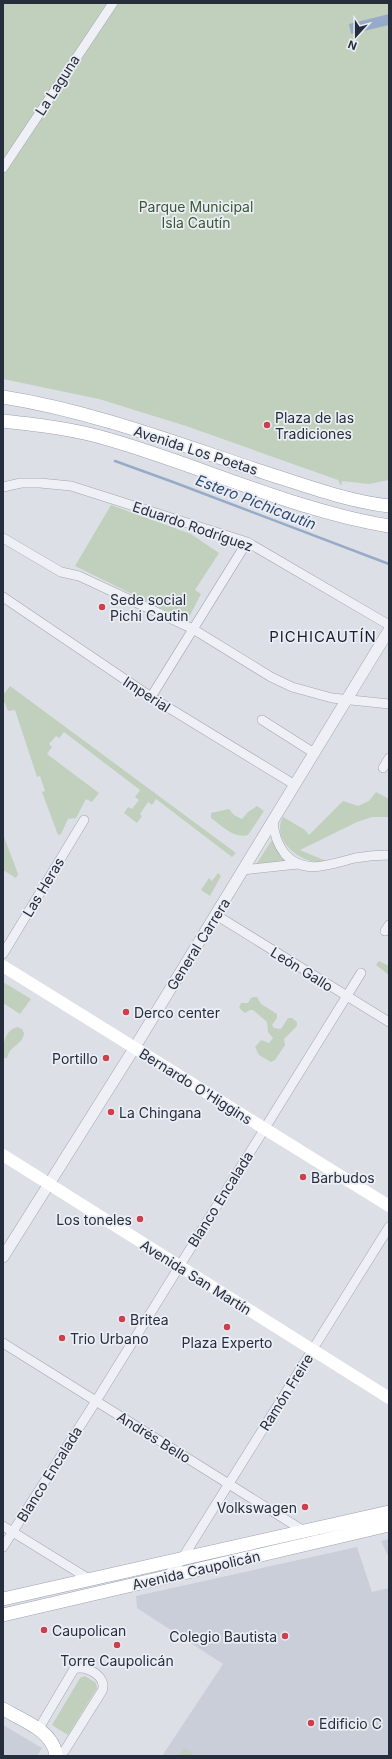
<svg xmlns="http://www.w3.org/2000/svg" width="392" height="1759" font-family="Inter,sans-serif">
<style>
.built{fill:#caced8}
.green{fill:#c1d0bd}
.water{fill:#96abc7}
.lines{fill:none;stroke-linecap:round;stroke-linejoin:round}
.stream{stroke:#96abc7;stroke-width:2.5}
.minor-casing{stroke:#a2a6b0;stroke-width:10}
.tertiary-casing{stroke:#a2a6b0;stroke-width:12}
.primary-casing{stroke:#9ba3b2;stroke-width:14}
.minor{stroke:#eff0f5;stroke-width:9}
.tertiary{stroke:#eff0f5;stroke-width:11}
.secondary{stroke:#fff;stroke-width:12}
.primary{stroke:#fff;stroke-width:13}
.poi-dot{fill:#cd3f4c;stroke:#ebeef4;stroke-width:1.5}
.labels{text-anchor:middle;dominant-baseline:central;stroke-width:3.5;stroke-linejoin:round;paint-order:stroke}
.street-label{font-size:14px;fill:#262d3c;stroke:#ebeef4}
.park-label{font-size:14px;fill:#385833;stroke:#ebeef4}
.poi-label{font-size:14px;fill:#262d3c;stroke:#ebeef4;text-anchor:start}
.water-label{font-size:15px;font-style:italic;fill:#304970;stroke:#ebeef4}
.neighbourhood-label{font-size:15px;letter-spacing:1px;fill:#181e2d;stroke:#ebeef4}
</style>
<rect width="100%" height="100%" fill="#dcdfe6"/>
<path class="built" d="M389,1539v19l-8,-17z
M357,1547l15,45 17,-4v168h-227l61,-92 -86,-56 -1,-12z
M3,1725l39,23 -5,8h-34z"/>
<path class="green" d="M3,3h386v477l-20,4 -27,-3 -1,5 -3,-6 -152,-54 -87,-27 -96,-20z
M111,505l80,29 28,19 -24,37 6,4 -14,27 -112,-55z
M10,686l226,167 -4,4 -76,-58 -4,6 -4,-3 -8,12 2,2 -5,7 -13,-10 4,-6 4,2 7,-9 -4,-3 5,-7 -76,-58 -5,6 -3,-2 -7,8 3,3 -5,7 52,39 -7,9 -6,-3 -10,19 -8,1 -7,15 -3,1 -16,-43 3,-1 -5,-15 -3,1 -22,-67 -7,1 -3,-8 -2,-1v-7z
M376,792l13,7v18h-17l-15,5 -57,28 26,11c-4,1 -10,1 -15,0 -18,-4 -39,-25 -28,-44l22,13 4,5 34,-34 15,5 11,-5z
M257,806l7,5 -16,24c-14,4 -26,-9 -37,-17v-5l18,-4 5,6 8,4 6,-7z
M3,834l15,40 -2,4 -13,-8z
M272,840l10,17 6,6 -33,3z
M218,873l3,3 -11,20 -9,-6 8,-12 3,3z
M379,961l10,5v9l-13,-10z
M3,982l28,17 -11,15 -17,-11z
M253,997h4l4,7 16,10v4l-5,7 2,3 7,1 7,-11h4l5,4v4l-13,13 1,6 -10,15 -4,2 -12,-7 -4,-8 6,-7 8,3 4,-5 -5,-6 -1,-10 -14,-12h-3l-5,3 -6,-5 2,-5h7l3,-5z
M17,1027l5,2 2,4c-1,12 -14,12 -17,25h-4c0,-11 0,-27 14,-31z
M85,1676l11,7 1,5 -29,47 -16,-10 28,-47z
M184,1748l11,8h-16z"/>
<path class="water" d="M389,14v11l-38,9 -2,-10z"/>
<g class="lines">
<path class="stream" d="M115,461l58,21 216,82"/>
<defs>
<path id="minor" d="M3,168l110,-165
M3,487l18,-4h19l31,3 176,56 142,83
M3,538l58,34 18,4 114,53 78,48 21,10 40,11 57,6
M3,597l148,100 144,88
M151,697l96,-155
M262,720l52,33
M383,768l6,-10
M273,822c1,12 4,22 12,32 19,22 46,10 70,4 11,-2 23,-3 34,-3
M243,870l55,-6
M216,915l173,107
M385,931l4,-6
M3,954l81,-134
M3,1343l301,188
M3,1526l86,53
M3,1547l93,-146 265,-428
M168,1575l12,-13 209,-335
M38,1730l36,-61c12,-5 34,8 28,22l-37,59 -6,6"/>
<path id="tertiary" d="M3,1257l132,-210 254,-417"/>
<path id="primary" d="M3,397c89,14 175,47 260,75 41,13 83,29 126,34
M3,421c36,4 72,8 108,19 93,27 182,70 278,86
M3,1599l386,-87
M3,1615l386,-90
M3,1709c19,11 51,22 53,47"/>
</defs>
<use href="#minor" class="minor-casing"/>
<use href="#tertiary" class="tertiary-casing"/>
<use href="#primary" class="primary-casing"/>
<use href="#minor" class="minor"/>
<use href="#tertiary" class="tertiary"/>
<path class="secondary" d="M3,966l386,240
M3,1155l386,243"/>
<use href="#primary" class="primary"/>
</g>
<g class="poi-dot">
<circle cx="267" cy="425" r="4"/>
<circle cx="102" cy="607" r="4"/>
<circle cx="126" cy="1012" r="4"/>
<circle cx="106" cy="1058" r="4"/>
<circle cx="111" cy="1112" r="4"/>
<circle cx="303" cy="1177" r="4"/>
<circle cx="140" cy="1219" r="4"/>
<circle cx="122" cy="1319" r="4"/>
<circle cx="227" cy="1327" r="4"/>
<circle cx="62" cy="1338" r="4"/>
<circle cx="305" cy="1507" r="4"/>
<circle cx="44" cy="1630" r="4"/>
<circle cx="285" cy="1636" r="4"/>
<circle cx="117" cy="1645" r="4"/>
<circle cx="311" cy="1723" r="4"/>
</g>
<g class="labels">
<g class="street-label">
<text transform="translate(57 85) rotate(-57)">La Laguna</text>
<text transform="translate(196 450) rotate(18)">Avenida Los Poetas</text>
<text transform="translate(193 526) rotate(19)">Eduardo Rodríguez</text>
<text transform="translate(147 694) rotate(33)">Imperial</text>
<text transform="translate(43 887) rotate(-59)">Las Heras</text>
<text transform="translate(198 944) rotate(-58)">General Carrera</text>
<text transform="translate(302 969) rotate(32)">León Gallo</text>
<text transform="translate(196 1086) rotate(32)">Bernardo O'Higgins</text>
<text transform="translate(220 1199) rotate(-58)">Blanco Encalada</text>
<text transform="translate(196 1277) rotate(32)">Avenida San Martín</text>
<text transform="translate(286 1392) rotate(-58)">Ramón Freire</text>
<text transform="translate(154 1437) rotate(32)">Andrés Bello</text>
<text transform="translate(49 1474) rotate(-58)">Blanco Encalada</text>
<text transform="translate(196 1570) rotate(-13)">Avenida Caupolicán</text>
</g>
<g class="park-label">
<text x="196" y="206">Parque Municipal<tspan x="196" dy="16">Isla Cautín</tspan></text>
</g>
<g class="poi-label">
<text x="275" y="417">Plaza de las<tspan x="275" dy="16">Tradiciones</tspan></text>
<text x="110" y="599">Sede social<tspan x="110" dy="16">Pichi Cautin</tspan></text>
<text x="134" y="1012">Derco center</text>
<text x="98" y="1058" text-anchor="end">Portillo</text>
<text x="119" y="1112">La Chingana</text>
<text x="311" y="1177">Barbudos</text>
<text x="132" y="1219" text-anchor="end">Los toneles</text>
<text x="130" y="1319">Britea</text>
<text x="70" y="1338">Trio Urbano</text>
<text x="227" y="1342" text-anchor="middle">Plaza Experto</text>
<text x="297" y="1507" text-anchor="end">Volkswagen</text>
<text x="52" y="1630">Caupolican</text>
<text x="277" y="1636" text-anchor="end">Colegio Bautista</text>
<text x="117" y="1660" text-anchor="middle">Torre Caupolicán</text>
<text x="319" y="1723">Edificio C</text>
</g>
<g class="water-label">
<text transform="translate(256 502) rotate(21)">Estero Pichicautín</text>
</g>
<g class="neighbourhood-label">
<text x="323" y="636">PICHICAUTÍN</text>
</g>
</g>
<rect width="392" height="1759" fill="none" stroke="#262d3c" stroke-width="8"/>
<g transform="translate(356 36) rotate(201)" stroke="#ebeef4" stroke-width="3" paint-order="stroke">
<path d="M0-3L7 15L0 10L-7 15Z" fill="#262d3c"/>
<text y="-6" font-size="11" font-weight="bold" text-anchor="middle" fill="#262d3c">N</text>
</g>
</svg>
